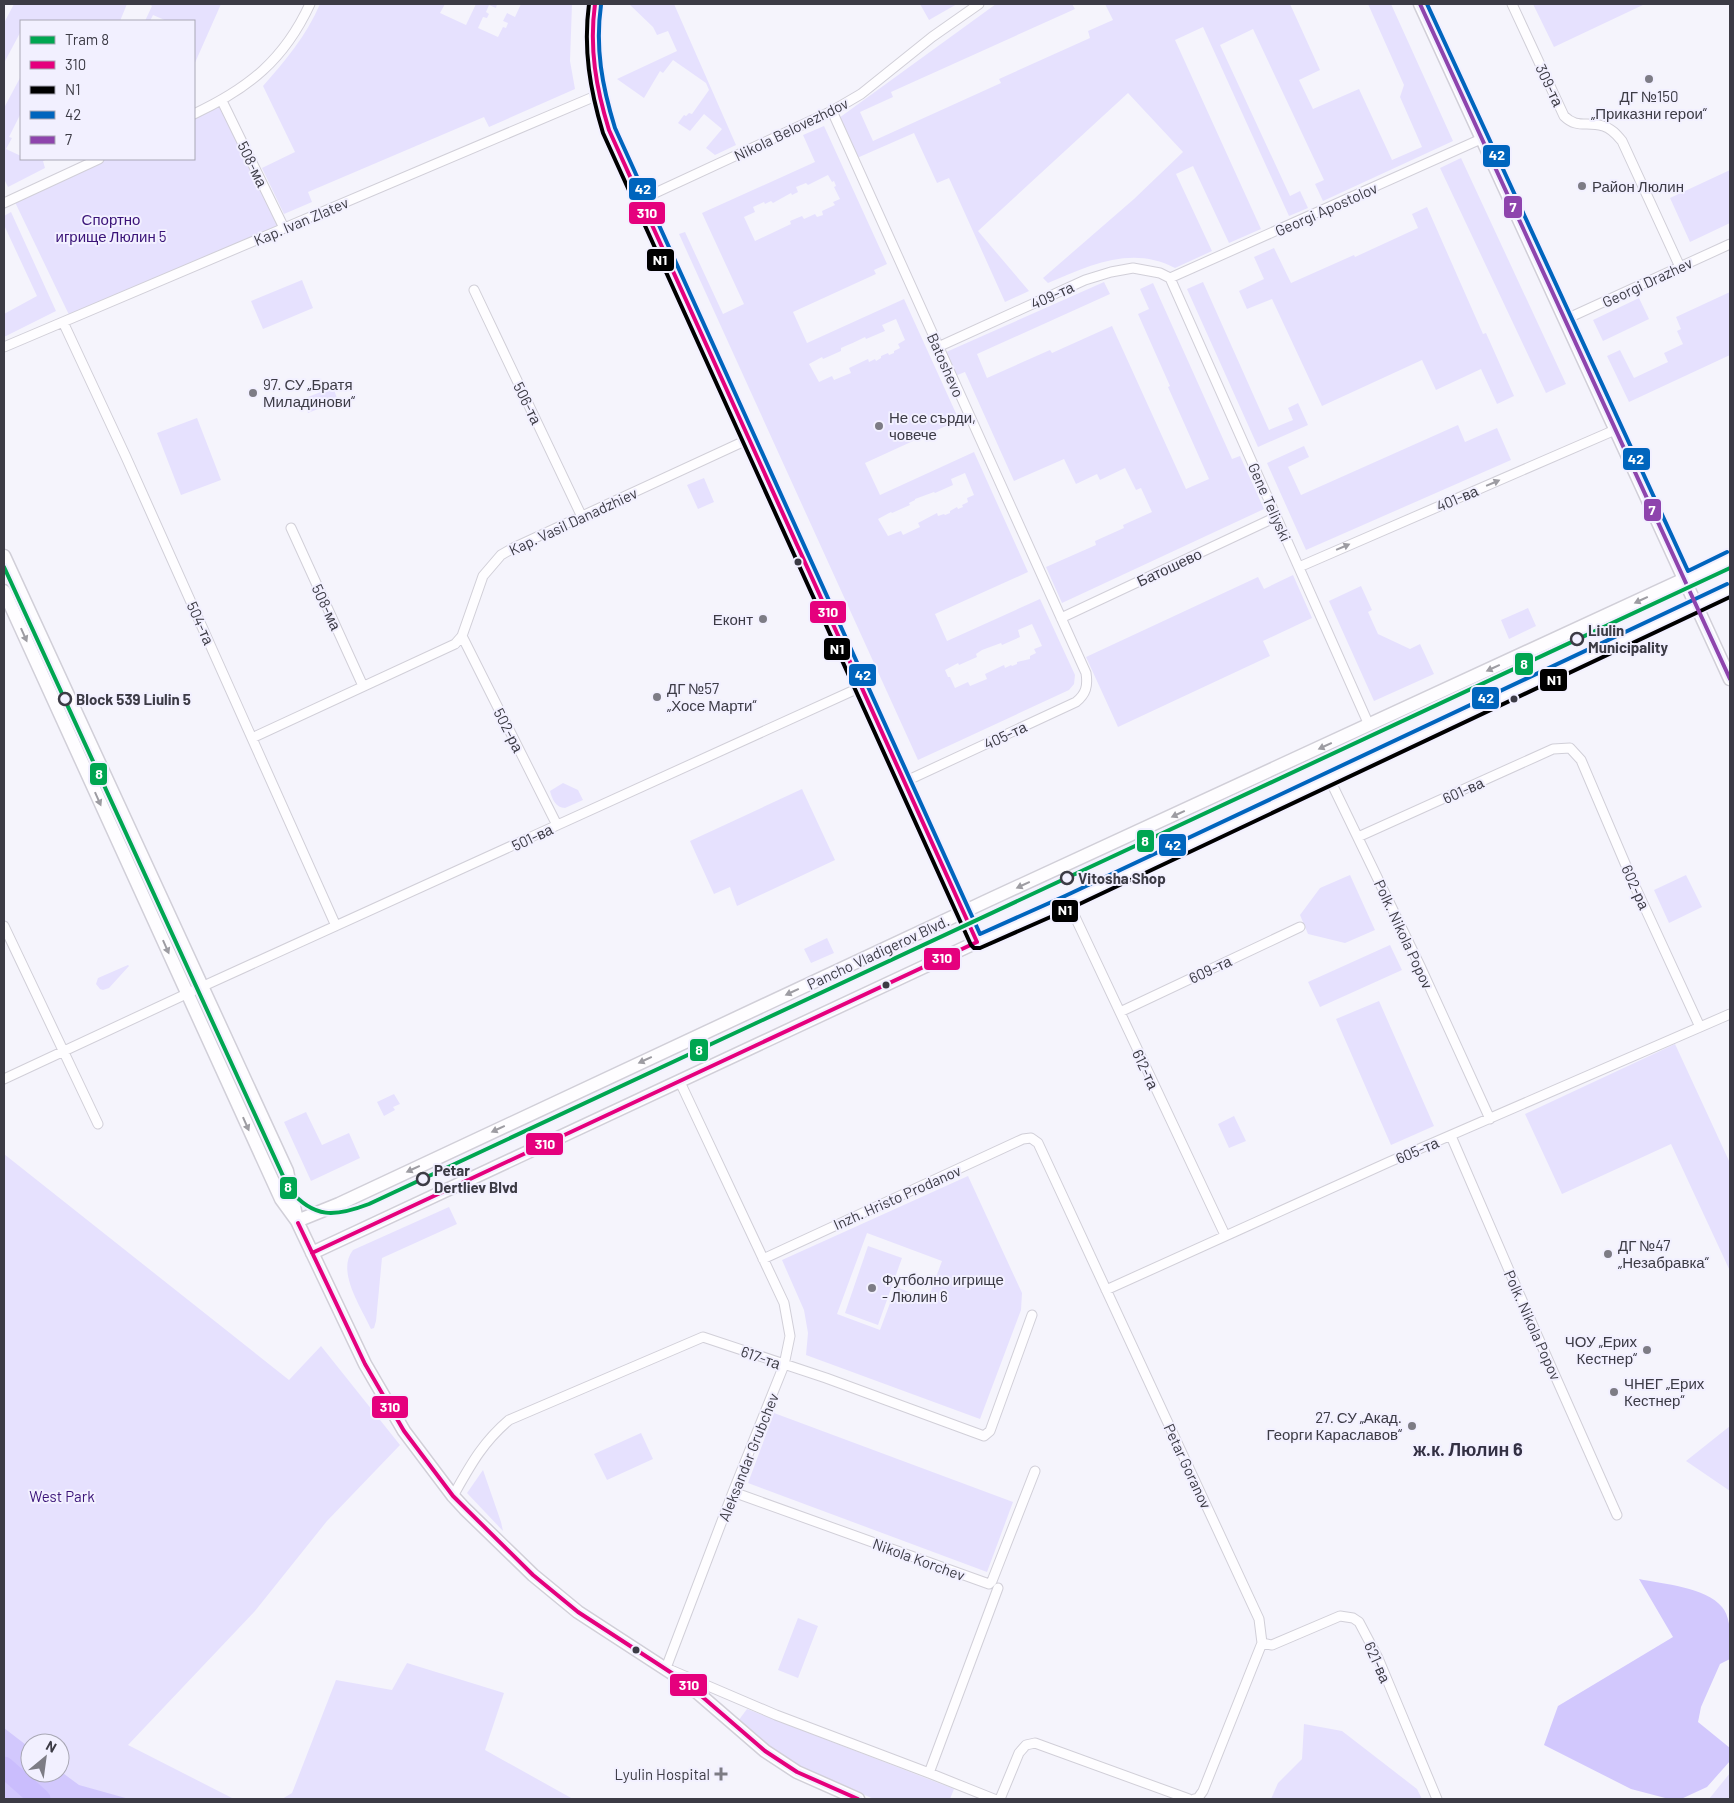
<svg xmlns="http://www.w3.org/2000/svg" width="1734" height="1803" font-family="Barlow,sans-serif">
<style>
.green{fill:#e6e1fe;fill-rule:evenodd}
.forest{fill:#d2c8fd}
.lines{fill:none;stroke-linecap:round;stroke-linejoin:round}
.river{stroke:#cabdfd;stroke-width:21}
.street-casing{stroke:#d1cfd8;stroke-width:11}
.secondary-casing{stroke:#d1cfd8;stroke-width:15}
.street{stroke:#fefdff;stroke-width:9}
.secondary{stroke:#fefdff;stroke-width:12}
.bus-1-casing{stroke:#f2f0ff;stroke-width:8}
.bus-2-casing{stroke:#f2f0ff;stroke-width:8}
.bus-3-casing{stroke:#f2f0ff;stroke-width:8}
.bus-4-casing{stroke:#f2f0ff;stroke-width:8}
.bus-1{stroke:#e5007d;stroke-width:4}
.bus-2{stroke:#000;stroke-width:4}
.bus-3{stroke:#0065bd;stroke-width:4}
.bus-4{stroke:#8e44ad;stroke-width:4}
.tram-1-casing{stroke:#f2f0ff;stroke-width:8}
.tram-1{stroke:#00a651;stroke-width:4}
.oneway{fill:#9d9ca2}
.poi-dot{fill:#7d7c85;stroke:#f2f0ff;stroke-width:2}
.bus-dot{fill:#3c3b45;stroke:#f2f0ff;stroke-width:2}
.stop-dot{fill:#f2f0ff;stroke:#3c3b45;stroke-width:2.5}
.labels{text-anchor:middle;dominant-baseline:central;stroke-width:4;stroke-linejoin:round;paint-order:stroke}
.street-label{font-size:15px;fill:#3c3b45;stroke:#f2f0ff}
.poi-label{font-size:15px;fill:#3c3b45;stroke:#f2f0ff;text-anchor:start}
.park-label{font-size:15px;fill:#3a1378;stroke:#f2f0ff}
.stop-label{font-size:15px;font-weight:bold;fill:#3c3b45;stroke:#f2f0ff;text-anchor:start}
.quarter-label{font-size:18px;font-weight:bold;fill:#333043;stroke:#f2f0ff}
.line-badge{stroke:#f2f0ff;stroke-width:2}
.badge-label{font-size:14px;text-anchor:middle;font-weight:bold;fill:#fff}
</style>
<rect width="100%" height="100%" fill="#f5f4fc"/>
<path class="green" d="M14,4h113l-7,17h-99v10l-17,32v-40z
M149,4h72l-27,61v-44h-27l-14,-6 -3,6h-5l7,-15z
M320,4h125l-5,9 26,12 10,-21h21l-1,4 -7,-3 -3,7 3,2 -2,4 -4,-1 -5,11 20,9 5,-10 3,1 2,-5 -5,-2 4,-8 8,4 6,-13h51l-2,57 5,28 -86,38 -5,-10 -176,75 4,10 -28,12 -22,-46 33,-16 -32,-66c23,-26 43,-50 57,-82z
M629,4h45l62,141 -21,10 -9,-7 16,-19 -18,-15 -14,17 -12,-8 6,-8 2,1 3,-3 3,1 17,-24 -3,-7 -33,-23 -10,13 -3,-2 -16,27 -27,-19 60,-28 -9,-20 -11,4 -4,-8z
M920,4h37l-28,16z
M996,4h76l3,5 -184,83 2,5 -33,15 13,29 128,-58 -2,-4 91,-41 -2,-7 25,-11 -8,-16h185l30,66 -21,10 14,29 46,-20 33,71 30,-13 -22,-50 4,-12 -36,-81h23l62,137 -130,60 -8,-17 9,-4 -71,-151 -33,16 70,151 10,-5 8,17 -19,8 -86,-189 -28,13 86,189 -32,14 -36,-77 -17,8 36,77 -37,17c-43,-23 -85,-3 -127,15l-5,-5 91,-79 49,-47 -55,-59 -150,138 51,60 -24,11 -56,-124 -12,5 -23,-50 -57,25 -18,-40z
M1533,4h112l-91,43z
M21,76v37l-12,24 3,1 -6,11 15,7v3h27l-5,2 2,7 -37,19 -4,-8v-71z
M222,101l62,127 -213,91 -58,-121 86,-39h95v-45z
M824,126l63,138 -13,6 2,4 -83,38 14,31 97,-44 55,121 -94,43 15,32 94,-43 54,120 -93,42 12,27 93,-42 35,76 -1,9 -5,6 -151,70 -239,-526 6,-2 38,82 21,-10 -42,-91 113,-51 -12,-27zM828,175l4,7 2,-1 2,5 -2,1 6,12 -7,3 2,3 -13,6 1,4 -6,2 -2,-3 -11,5 -2,-3 -12,5 1,3 -36,17 -11,-24 11,-5 -2,-5 11,-5 1,2 6,-3 2,2 18,-10 1,2 6,-3 -2,-5 10,-4 2,2zM896,319l9,21 -7,4 2,4 -6,3v2l-5,2 -1,-2 -7,3v2l-5,3 -1,-2 -6,3 -1,-3 -19,9 2,5 -17,7 -2,-4 -13,6 -10,-18 13,-7 1,2 18,-8v-3c7,-3 16,-7 24,-11l1,2 19,-8 -3,-6zM965,473l9,22 -7,3 1,4 -6,3 1,2 -5,2 -1,-2 -7,4v2l-5,2 -1,-1 -6,2 -1,-3 -19,10 2,4 -17,8 -2,-4 -13,5 -10,-17 13,-7 1,1 18,-8 -1,-2 6,-3v-1l19,-7 1,1 18,-8 -2,-6zM1032,624l10,22 -8,3 2,4 -6,3v3l-13,3v2l-5,2 -1,-1 -6,3 -1,-3 -19,9 2,5 -17,7 -2,-4 -13,6 -5,-11h-2l-3,-7 13,-7 1,2 18,-8 -1,-3 6,-4 19,-7 1,2 18,-8 -2,-7z
M1461,158l105,226 -20,9 -106,-225z
M1730,170v53l-40,19 -20,-44z
M1427,207l56,127 3,-1 28,63 -17,8 -16,-35 -45,21 -14,-30 -100,46 -50,-107 -25,10 -8,-18 25,-12 -10,-22 20,-9 17,35 63,-28 1,2 63,-29 -6,-14z
M11,212l45,99 -52,26v-23l33,-18 -33,-71v-9z
M302,280l11,28 -50,21 -12,-28z
M1104,282l6,12 -133,60 10,24 63,-28 2,3 60,-27 74,163 23,-10 -41,-92 2,-1 -32,-72 11,-5 -9,-20 13,-6 79,176 8,-3 24,53 -202,94 -16,-36 50,-22 -1,-4 29,-13 -1,-3 29,-13 -11,-24 -5,2 -11,-22 -25,12 -3,-6 -21,10 -12,-25 -50,22 -49,-109 -10,4 -11,-23z
M1203,282l66,148 24,-10 -5,-12 10,-5 10,22 -50,22 -71,-158z
M1730,292v63l-101,47 -22,-46 13,-6 14,28 34,-16 -4,-9 19,-9 -6,-13 4,-2 -5,-12z
M1639,298l10,21 -46,22 -10,-21z
M333,387l5,14 -30,12 -5,-14z
M197,418l24,62 -40,15 -24,-62z
M1458,425l7,17 32,-14 14,32 -205,90 -39,-87 37,-17 5,11 -21,10 13,28z
M704,478l10,24 -16,7 -11,-24z
M1293,575l19,43 -49,23 7,15 -152,71 -32,-70 172,-80 6,12z
M1361,586l11,24 -4,2 10,22 32,15 10,-5 14,30 -60,27 -45,-100z
M1528,608l8,18 -27,13 -8,-19z
M563,783l15,7 5,10 -18,8c-9,0 -13,-9 -15,-17z
M802,789l33,71 -98,46 -7,-19 -16,7 -24,-53z
M1350,875l25,55 -30,13 -37,-9 -8,-19 20,-27z
M1686,875l16,32 -33,16 -15,-33z
M827,938l7,15 -23,10 -7,-14z
M1390,945l12,25 -82,37 -12,-25z
M128,965l1,1 -20,22 -6,2 -3,-1 -4,-5 2,-6z
M1379,1001l55,125 -43,19 -55,-126z
M1675,1044l55,119v108l-59,-127 -109,50 -37,-80z
M394,1094l6,10 -7,3 2,3 -11,6 -7,-14z
M306,1112l16,33 27,-12 11,25 -49,23 -27,-59z
M1234,1116l12,25 -17,7 -11,-24z
M4,1154l285,226 32,-34 79,99 -73,76 -72,90 -127,134 106,54h-230zM30,1743h30v30h-30z
M968,1176l54,117 -1,17 -41,109 -174,-64 2,-22 -4,-23 -22,-50zM867,1233l75,28 -14,38 -32,-12 -16,43 -43,-16z
M449,1207l8,17 -75,34 -6,63 -2,7 -3,1c-10,-22 -35,-58 -18,-79z
M868,1246l34,12 -24,67 -33,-12z
M774,1413l239,89 -26,70 -239,-89z
M1730,1426v65l-44,-30z
M641,1433l12,26 -46,21 -13,-26z
M483,1470l18,52 2,9 -36,-38z
M798,1618l20,8 -20,52 -20,-8z
M407,1663l97,30 -19,57 88,49h-291l10,-6 44,-113 56,10z
M747,1709l207,80 -4,10h-76l-74,-31 -32,-21 -30,-26z
M1304,1724l38,7 75,58 5,10h-151l7,-16 24,-24z
M1730,1772v27h-21l21,-26z"/>
<path class="forest" d="M1639,1579c24,5 67,8 83,28 10,11 9,38 8,52l-10,5 -19,43 -3,15 32,26v13l-23,26 -26,12h-12l-38,-10 -87,-44 14,-39 115,-69z
M4,1728l26,20v25h30v-2l19,14 50,14h-125z"/>
<g class="lines">
<path class="river" d="M4,1767l36,32"/>
<defs>
<path id="street" d="M1512,4l52,112c13,13 23,5 39,10 8,2 14,9 19,15l58,126
M222,101l62,127
M832,111l254,562c2,13 0,21 -10,29l-172,80
M194,114c55,-26 90,-54 116,-110
M640,200l192,-89 29,-17 71,-57 47,-33
M4,203l95,-44
M1170,278l199,447
M1170,278l311,-139
M474,290l108,227
M1564,320l166,-76
M63,322l63,135 210,469
M4,347l594,-252
M938,347l147,-67 26,-8 22,-4 27,5 10,5
M291,528l72,158
M1299,567l316,-137
M1061,618l215,-101
M462,636l95,189
M252,738l203,-94 7,-8 21,-60 18,-21 12,-7 236,-109
M1329,778l92,190 69,151
M1358,837l195,-88 17,-1 11,12 52,122 67,145
M1068,902l157,333
M4,926l94,198
M1120,1012l180,-85
M4,1079l193,-90 664,-302
M680,1082l104,221 6,33 -6,29 -51,127 -67,176 110,47 153,58 65,26
M1451,1136l86,199 80,180
M763,1259l260,-120 8,-1 7,5 221,476 3,24 -59,148 -5,7 -4,1
M1106,1290l283,-128 341,-148
M733,1492l256,92 3,-3 43,-110
M453,1496c17,-30 29,-53 56,-76l194,-83 123,41 158,58 6,-5 42,-116
M1262,1643l10,2 68,-29 13,2 6,4 19,36 59,141
M929,1773l69,-185
M1000,1799l19,-46 7,-8 9,-2 154,56"/>
<path id="secondary" d="M595,4c-8,46 0,82 14,126l368,812
M1420,4l310,675
M4,556l283,615 9,45
M4,591l277,608 16,22 68,143 39,67 49,65 12,13 68,66 45,37 106,69 81,70 32,21 61,27
M297,1221l42,-17 654,-306 737,-340
M312,1253l665,-311 91,-40 662,-312"/>
</defs>
<use href="#street" class="street-casing"/>
<use href="#secondary" class="secondary-casing"/>
<use href="#street" class="street"/>
<use href="#secondary" class="secondary"/>
<defs>
<path id="bus-1" d="M298,1223l67,141 39,67 49,65 80,79 45,37 106,69 81,70 32,21 61,27
M312,1253l665,-311 -368,-812c-13,-42 -20,-82 -14,-126"/>
<path id="bus-2" d="M589,4c-6,45 1,86 14,129l368,812 3,3h6l91,-40 659,-311"/>
<path id="bus-3" d="M1427,4l261,567 39,-19
M601,5c-6,43 1,81 14,123l365,806 85,-38 662,-312"/>
<path id="bus-4" d="M1420,4l310,675"/>
</defs>
<use href="#bus-1" class="bus-1-casing"/>
<use href="#bus-2" class="bus-2-casing"/>
<use href="#bus-3" class="bus-3-casing"/>
<use href="#bus-4" class="bus-4-casing"/>
<use href="#bus-1" class="bus-1"/>
<use href="#bus-2" class="bus-2"/>
<use href="#bus-3" class="bus-3"/>
<use href="#bus-4" class="bus-4"/>
<defs>
<path id="tram-1" d="M4,567l285,622c25,30 46,28 80,15l1361,-636"/>
</defs>
<use href="#tram-1" class="tram-1-casing"/>
<use href="#tram-1" class="tram-1"/>
</g>
<defs><path id="oneway-solid" d="M-6-.8H1V-3.2L6.5 0L1 3.2V.8H-6Z" transform="scale(1.25)"/></defs>
<g class="oneway">
<use href="#oneway-solid" transform="translate(1493 483) rotate(-23)"/>
<use href="#oneway-solid" transform="translate(1343 547) rotate(-23)"/>
<use href="#oneway-solid" transform="translate(1641 600) rotate(155)"/>
<use href="#oneway-solid" transform="translate(24 635) rotate(66)"/>
<use href="#oneway-solid" transform="translate(1493 668) rotate(155)"/>
<use href="#oneway-solid" transform="translate(1325 746) rotate(155)"/>
<use href="#oneway-solid" transform="translate(98 799) rotate(66)"/>
<use href="#oneway-solid" transform="translate(1178 814) rotate(155)"/>
<use href="#oneway-solid" transform="translate(1023 885) rotate(155)"/>
<use href="#oneway-solid" transform="translate(166 947) rotate(66)"/>
<use href="#oneway-solid" transform="translate(792 992) rotate(155)"/>
<use href="#oneway-solid" transform="translate(645 1060) rotate(155)"/>
<use href="#oneway-solid" transform="translate(246 1124) rotate(66)"/>
<use href="#oneway-solid" transform="translate(498 1129) rotate(155)"/>
<use href="#oneway-solid" transform="translate(413 1169) rotate(155)"/>
</g>
<g class="poi-dot">
<circle cx="1649" cy="79" r="5"/>
<circle cx="1582" cy="186" r="5"/>
<circle cx="253" cy="393" r="5"/>
<circle cx="879" cy="426" r="5"/>
<circle cx="763" cy="619" r="5"/>
<circle cx="657" cy="697" r="5"/>
<circle cx="1608" cy="1254" r="5"/>
<circle cx="872" cy="1288" r="5"/>
<circle cx="1647" cy="1350" r="5"/>
<circle cx="1614" cy="1392" r="5"/>
<circle cx="1412" cy="1426" r="5"/>
<path d="M718.5 1766.5h5v5h5v5h-5v5h-5v-5h-5v-5h5z"/>
</g>
<g class="bus-dot">
<circle cx="798" cy="562" r="4.5"/>
<circle cx="1514" cy="699" r="4.5"/>
<circle cx="886" cy="985" r="4.5"/>
<circle cx="636" cy="1650" r="4.5"/>
</g>
<g class="stop-dot">
<circle cx="1577" cy="639" r="6"/>
<circle cx="65" cy="699" r="6"/>
<circle cx="1067" cy="878" r="6"/>
<circle cx="423" cy="1179" r="6"/>
</g>
<g class="labels">
<g class="street-label">
<text transform="translate(1550 85) rotate(65)">309-та</text>
<text transform="translate(791 129) rotate(-26)">Nikola Belovezhdov</text>
<text transform="translate(253 164) rotate(64)">508-ма</text>
<text transform="translate(1326 209) rotate(-24)">Georgi Apostolov</text>
<text transform="translate(301 221) rotate(-23)">Kap. Ivan Zlatev</text>
<text transform="translate(1647 282) rotate(-25)">Georgi Drazhev</text>
<text transform="translate(1052 295) rotate(-24)">409-та</text>
<text transform="translate(946 365) rotate(66)">Batoshevo</text>
<text transform="translate(528 403) rotate(64)">506-та</text>
<text transform="translate(1457 498) rotate(-23)">401-ва</text>
<text transform="translate(1270 502) rotate(66)">Gene Teliyski</text>
<text transform="translate(573 521) rotate(-25)">Kap. Vasil Danadzhiev</text>
<text transform="translate(1169 567) rotate(-25)">Батошево</text>
<text transform="translate(327 607) rotate(65)">508-ма</text>
<text transform="translate(201 623) rotate(66)">504-та</text>
<text transform="translate(509 730) rotate(63)">502-ра</text>
<text transform="translate(1005 735) rotate(-25)">405-та</text>
<text transform="translate(1463 790) rotate(-24)">601-ва</text>
<text transform="translate(532 837) rotate(-25)">501-ва</text>
<text transform="translate(1636 887) rotate(66)">602-ра</text>
<text transform="translate(1404 934) rotate(65)">Polk. Nikola Popov</text>
<text transform="translate(878 952) rotate(-25)">Pancho Vladigerov Blvd.</text>
<text transform="translate(1210 969) rotate(-25)">609-та</text>
<text transform="translate(1146 1069) rotate(65)">612-та</text>
<text transform="translate(1417 1150) rotate(-23)">605-та</text>
<text transform="translate(897 1197) rotate(-24)">Inzh. Hristo Prodanov</text>
<text transform="translate(1533 1325) rotate(66)">Polk. Nikola Popov</text>
<text transform="translate(761 1357) rotate(20)">617-та</text>
<text transform="translate(748 1457) rotate(-68)">Aleksandar Grubchev</text>
<text transform="translate(1188 1466) rotate(65)">Petar Goranov</text>
<text transform="translate(919 1559) rotate(20)">Nikola Korchev</text>
<text transform="translate(1378 1662) rotate(66)">621-ва</text>
</g>
<g class="poi-label">
<text x="1649" y="96" text-anchor="middle">ДГ №150<tspan x="1649" dy="17">„Приказни герои“</tspan></text>
<text x="1592" y="186">Район Люлин</text>
<text x="263" y="384">97. СУ „Братя<tspan x="263" dy="17">Миладинови“</tspan></text>
<text x="889" y="417">Не се сърди,<tspan x="889" dy="17">човече</tspan></text>
<text x="753" y="619" text-anchor="end">Еконт</text>
<text x="667" y="688">ДГ №57<tspan x="667" dy="17">„Хосе Марти“</tspan></text>
<text x="1618" y="1245">ДГ №47<tspan x="1618" dy="17">„Незабравка“</tspan></text>
<text x="882" y="1279">Футболно игрище<tspan x="882" dy="17">- Люлин 6</tspan></text>
<text x="1637" y="1341" text-anchor="end">ЧОУ „Ерих<tspan x="1637" dy="17">Кестнер“</tspan></text>
<text x="1624" y="1383">ЧНЕГ „Ерих<tspan x="1624" dy="17">Кестнер“</tspan></text>
<text x="1402" y="1417" text-anchor="end">27. СУ „Акад.<tspan x="1402" dy="17">Георги Караславов“</tspan></text>
<text x="710" y="1774" text-anchor="end">Lyulin Hospital</text>
</g>
<g class="park-label">
<text x="111" y="219">Спортно<tspan x="111" dy="17">игрище Люлин 5</tspan></text>
<text x="62" y="1496">West Park</text>
</g>
<g class="stop-label">
<text x="1588" y="630">Liulin<tspan x="1588" dy="17">Municipality</tspan></text>
<text x="76" y="699">Block 539 Liulin 5</text>
<text x="1078" y="878">Vitosha Shop</text>
<text x="434" y="1170">Petar<tspan x="434" dy="17">Dertliev Blvd</tspan></text>
</g>
<g class="quarter-label">
<text x="1468" y="1449">ж.к. Люлин 6</text>
</g>
</g>
<g class="line-badge">
<rect x="1482" y="144" width="29" height="24" rx="5" fill="#0065bd"/>
<rect x="628" y="177" width="29" height="24" rx="5" fill="#0065bd"/>
<rect x="1503" y="195" width="20" height="24" rx="5" fill="#8e44ad"/>
<rect x="628" y="201" width="38" height="24" rx="5" fill="#e5007d"/>
<rect x="646" y="248" width="29" height="24" rx="5" fill="#000"/>
<rect x="1622" y="447" width="29" height="24" rx="5" fill="#0065bd"/>
<rect x="1643" y="498" width="19" height="24" rx="5" fill="#8e44ad"/>
<rect x="809" y="600" width="38" height="24" rx="5" fill="#e5007d"/>
<rect x="823" y="637" width="28" height="24" rx="5" fill="#000"/>
<rect x="1514" y="652" width="20" height="24" rx="5" fill="#00a651"/>
<rect x="848" y="663" width="29" height="24" rx="5" fill="#0065bd"/>
<rect x="1539" y="668" width="29" height="24" rx="5" fill="#000"/>
<rect x="1471" y="686" width="29" height="24" rx="5" fill="#0065bd"/>
<rect x="89" y="762" width="19" height="24" rx="5" fill="#00a651"/>
<rect x="1136" y="829" width="19" height="24" rx="5" fill="#00a651"/>
<rect x="1158" y="833" width="29" height="24" rx="5" fill="#0065bd"/>
<rect x="1051" y="899" width="28" height="24" rx="5" fill="#000"/>
<rect x="923" y="947" width="38" height="24" rx="5" fill="#e5007d"/>
<rect x="689" y="1038" width="20" height="24" rx="5" fill="#00a651"/>
<rect x="525" y="1132" width="39" height="24" rx="5" fill="#e5007d"/>
<rect x="279" y="1176" width="19" height="24" rx="5" fill="#00a651"/>
<rect x="371" y="1395" width="38" height="24" rx="5" fill="#e5007d"/>
<rect x="669" y="1673" width="39" height="24" rx="5" fill="#e5007d"/>
</g>
<g class="badge-label">
<text x="1497" y="160">42</text>
<text x="643" y="194">42</text>
<text x="1513" y="212">7</text>
<text x="647" y="218">310</text>
<text x="660" y="265">N1</text>
<text x="1636" y="464">42</text>
<text x="1652" y="515">7</text>
<text x="828" y="617">310</text>
<text x="837" y="654">N1</text>
<text x="1524" y="669">8</text>
<text x="863" y="680">42</text>
<text x="1554" y="685">N1</text>
<text x="1486" y="703">42</text>
<text x="99" y="779">8</text>
<text x="1145" y="846">8</text>
<text x="1173" y="850">42</text>
<text x="1065" y="915">N1</text>
<text x="942" y="963">310</text>
<text x="699" y="1055">8</text>
<text x="545" y="1149">310</text>
<text x="288" y="1192">8</text>
<text x="390" y="1412">310</text>
<text x="689" y="1690">310</text>
</g>
<rect width="1734" height="1803" fill="none" stroke="#3c3b45" stroke-width="10"/>
<rect x="20" y="20" width="175" height="140" fill="#f2f0ff" stroke="#a9a8b5"/>
<rect x="30" y="36" width="25" height="8" fill="#00a651" stroke="#a9a8b5"/>
<text x="65" y="45" font-size="15" fill="#3c3b45">Tram 8</text>
<rect x="30" y="61" width="25" height="8" fill="#e5007d" stroke="#a9a8b5"/>
<text x="65" y="70" font-size="15" fill="#3c3b45">310</text>
<rect x="30" y="86" width="25" height="8" fill="#000000" stroke="#a9a8b5"/>
<text x="65" y="95" font-size="15" fill="#3c3b45">N1</text>
<rect x="30" y="111" width="25" height="8" fill="#0065bd" stroke="#a9a8b5"/>
<text x="65" y="120" font-size="15" fill="#3c3b45">42</text>
<rect x="30" y="136" width="25" height="8" fill="#8e44ad" stroke="#a9a8b5"/>
<text x="65" y="145" font-size="15" fill="#3c3b45">7</text>
<g transform="translate(45 1758) rotate(29)"><circle r="24" fill="#f2f0ff" stroke="#a9a8b5"/>
<path d="M0-4L9 19L0 12L-9 19Z" fill="#7d7c85"/>
<text y="-8" font-size="14" font-weight="bold" text-anchor="middle" fill="#3c3b45">N</text>
</g>
</svg>
